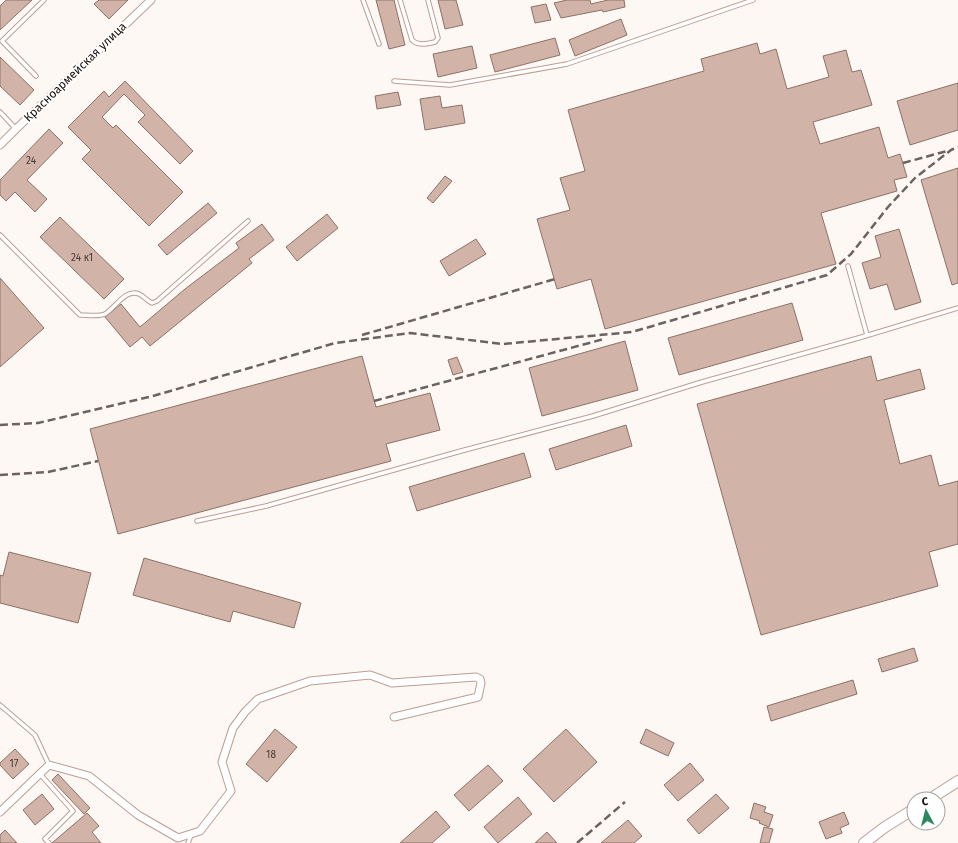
<svg xmlns="http://www.w3.org/2000/svg" width="958" height="843" font-family="'Fira Sans',sans-serif">
<style>
.building{fill:#d1b3a7;stroke:#8d7167}
.lines{fill:none;stroke-linecap:round;stroke-linejoin:round}
.lane-casing{stroke:#bc9e93;stroke-width:5.5}
.street-casing{stroke:#bc9e93;stroke-width:9}
.secondary-casing{stroke:#bc9e93;stroke-width:12}
.lane{stroke:#fff;stroke-width:3.5}
.street{stroke:#fff;stroke-width:7}
.secondary{stroke:#fff;stroke-width:10}
.rail{stroke:#6c635f;stroke-width:2.5;stroke-dasharray:8 4;stroke-linecap:butt}
.labels{text-anchor:middle;dominant-baseline:central;stroke-width:4;stroke-linejoin:round;paint-order:stroke}
.number-label{font-size:10px;fill:#493a34}
.street-label{font-size:12px;fill:#1c110d;stroke:#fff}
</style>
<rect width="100%" height="100%" fill="#fef8f5"/>
<path class="building" d="M6,0h26l-32,30v-24z
M99,0h29l-19,19 -15,-15z
M376,0h18l11,45 -16,4z
M438,0h18l7,25 -18,4z
M567,0h23l1,4 17,-4h16l1,7 -22,5 -1,-2 -41,8 -7,-15z
M546,4l5,16 -16,3 -4,-16z
M621,19l6,16 -52,21 -6,-16z
M555,38l5,17 -65,17 -5,-17z
M757,43l3,11 16,-5 11,40 42,-12 -6,-21 23,-6 6,22 9,-2 11,35 -59,17 7,22 59,-17 9,31 12,-4 7,23 -13,3 3,11 -76,22 15,51 -231,65 -14,-50 -34,10 -20,-70 33,-9 -10,-32 25,-7 -17,-61 136,-39 -3,-12z
M472,46l5,22 -39,9 -5,-23z
M0,57l34,33 -14,15 -20,-19z
M125,81l68,70 -13,13 -42,-42 7,-7 -21,-21 -22,23 11,11 3,-3 67,67 -34,34 -67,-67 9,-9 -23,-23 36,-36 5,6z
M958,83v47l-48,15 -13,-44z
M398,92l3,13 -24,4 -2,-13z
M440,96l2,12 20,-3 3,18 -40,7 -5,-31z
M49,129l14,14 -36,37 20,19 -12,13 -20,-20 -9,9 -6,-6v-15z
M958,168v115l-6,2 -31,-105z
M445,176l7,5 -19,22 -6,-5z
M208,203l9,10 -50,42 -9,-10z
M327,214l11,14 -41,33 -11,-14z
M60,217l64,62 -20,20 -64,-62z
M262,224l12,16 -25,19 3,4 -102,83 -8,-9 -12,10 -25,-30 16,-13 19,23 45,-38 54,-41 -3,-5z
M899,229l22,73 -26,8 -8,-26 -17,5 -8,-26 19,-6 -6,-21z
M476,239l10,15 -37,22 -9,-15z
M0,278l44,50 -44,39z
M792,303l11,37 -124,35 -11,-37z
M625,341l13,49 -96,26 -13,-48z
M362,356l14,51 54,-14 10,37 -54,14 5,17 -273,73 -28,-105z
M871,356l6,25 43,-12 5,20 -41,11 16,64 31,-9 8,31 19,-5v63l-29,8 9,34 -177,49 -64,-231z
M457,357l6,15 -10,3 -5,-15z
M626,425l6,21 -76,24 -7,-21z
M524,453l7,24 -114,34 -8,-24z
M9,552l82,21 -13,50 -78,-20v-28l3,1z
M144,558l157,45 -7,25 -61,-17 -3,11 -97,-27z
M914,648l4,13 -36,11 -4,-13z
M853,680l4,14 -86,27 -4,-15z
M275,729l22,18 -30,35 -21,-18z
M566,729l31,33 -43,40 -31,-33z
M646,729l28,14 -6,13 -28,-13z
M15,749l14,15 -16,15 -13,-14v-2z
M690,763l14,17 -26,21 -14,-16z
M488,765l15,16 -34,30 -15,-16z
M58,774l32,34 -6,6 -32,-34z
M42,794l12,15 -19,16 -12,-15z
M716,794l13,14 -30,26 -12,-14z
M518,797l14,17 -34,29 -14,-16z
M754,803l12,4 -2,5 9,3 -4,12 -10,-4 1,-2 -10,-3z
M436,811l14,16 -18,16h-32z
M844,812l5,12 -9,4 2,5 -16,6 -7,-17z
M87,813l12,13 -7,6 9,11h-49z
M628,820l14,16 -8,7h-33z
M764,827l9,2 -4,14h-9z
M5,830l12,13h-17v-8z
M547,832l10,11h-22z"/>
<g class="lines">
<defs>
<path id="lane" d="M363,0l16,44
M400,0l12,40c6,6 15,4 23,2l3,-4 -10,-38
M36,76l-34,-35 42,-41
M394,81l56,4 117,-21 186,-64
M0,112l16,17
M0,235l80,80c7,0 18,2 25,-1 10,-6 21,-26 34,-20 5,2 8,7 13,9l5,-2 91,-80
M848,266l19,69
M197,521l69,-15 195,-55 132,-35 109,-34 160,-45 96,-29
M0,705l35,30 14,30
M40,774l33,37 -28,28 4,4
M188,843l3,-8"/>
<path id="street" d="M0,145l16,-16 135,-129
M0,812l49,-47 40,11 49,39 40,23 22,-7 31,-40 -9,-29 11,-34 12,-16 13,-13 52,-18 60,-6 22,8 84,-6 4,2 1,4 -3,14 -84,20"/>
<path id="secondary" d="M930,799l28,-18
M864,843l21,-16 29,-18"/>
</defs>
<use href="#lane" class="lane-casing"/>
<use href="#street" class="street-casing"/>
<use href="#secondary" class="secondary-casing"/>
<use href="#lane" class="lane"/>
<use href="#street" class="street"/>
<use href="#secondary" class="secondary"/>
<path class="rail" d="M903,163l44,-12
M362,335l193,-56
M374,401l230,-62
M0,425l38,-2 115,-27 182,-53 75,-10 93,11 129,-12 195,-57 24,-21 37,-47 27,-29 36,-28 7,-3
M0,475l48,-3 50,-11
M577,843l48,-41"/>
</g>
<g class="labels">
<g class="number-label">
<text x="31" y="161">24</text>
<text x="82" y="258">24 к1</text>
<text x="271" y="755">18</text>
<text x="14" y="764">17</text>
</g>
<g class="street-label">
<text transform="translate(75 72) rotate(-44)">Красноармейская улица</text>
</g>
</g>
<g transform="translate(926 811) rotate(353)"><circle r="19" fill="#ffffff" stroke="#a4a09e"/>
<path d="M0-3L7 15L0 10L-7 15Z" fill="#2b875d"/>
<text y="-6" font-size="11" font-weight="bold" text-anchor="middle" fill="#1c110d">С</text>
</g>
</svg>
